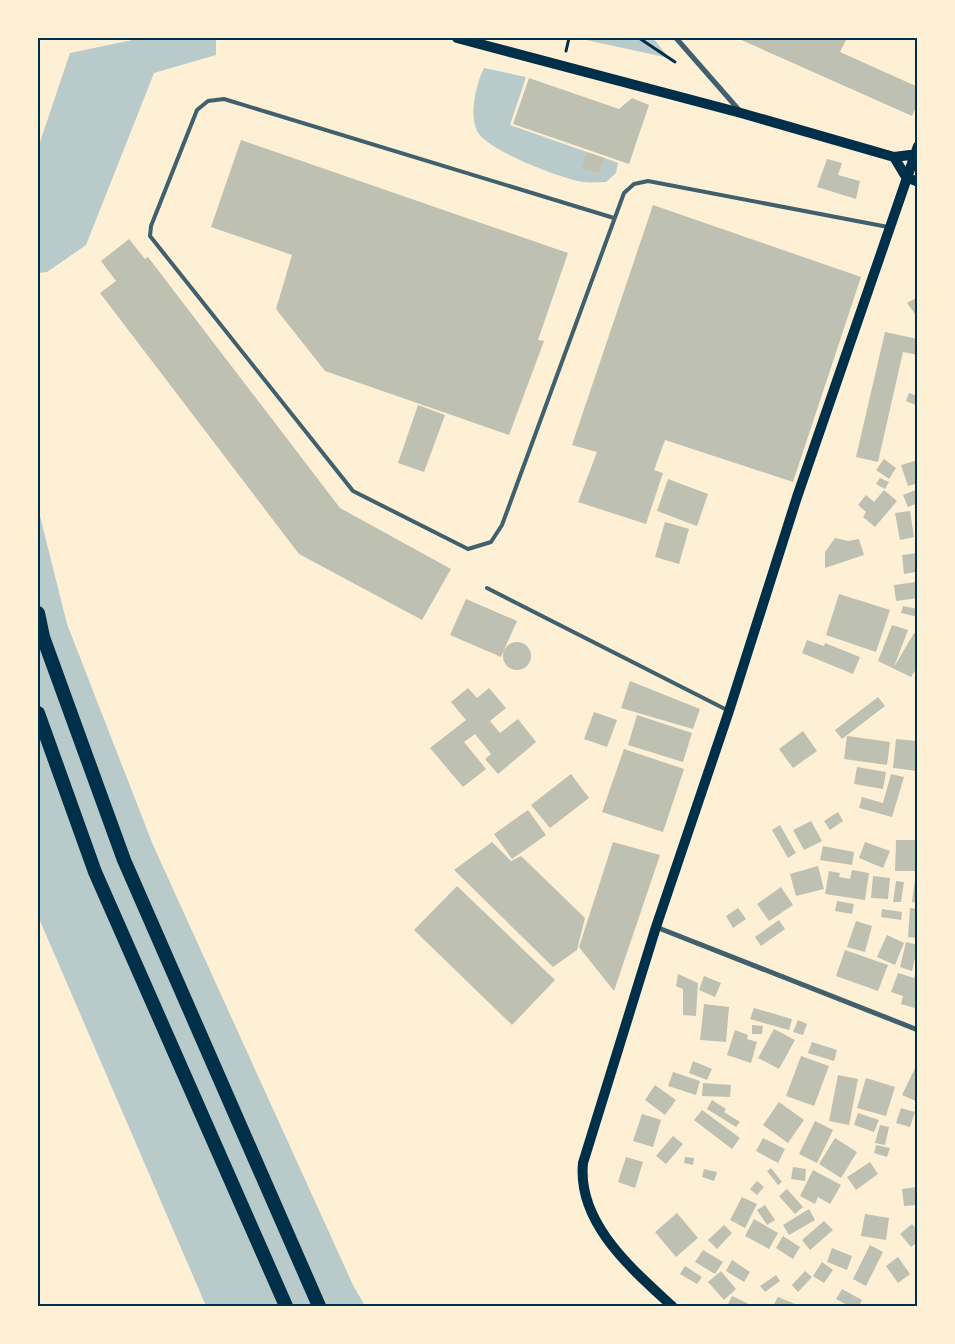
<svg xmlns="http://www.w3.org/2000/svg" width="955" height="1344" font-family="'IBM Plex Sans',sans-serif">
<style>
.green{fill:#b9caca}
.building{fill:#bec0b2}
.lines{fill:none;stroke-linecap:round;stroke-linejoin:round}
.path{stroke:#003049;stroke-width:3}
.service{stroke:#3f606c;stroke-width:4}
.minor{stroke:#3f606c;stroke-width:5}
.secondary{stroke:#003049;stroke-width:10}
.trunk{stroke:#003049;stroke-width:14}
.neatline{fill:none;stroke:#003049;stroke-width:2}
</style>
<rect width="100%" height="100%" fill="#fdf0d5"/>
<path class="green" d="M142,38h74v17l-62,18 -68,172 -39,27 -9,1v-125l32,-95z
M577,38h76l16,20z
M484,68l42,9 -16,48 77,27 -4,17 16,5 6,-16 13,5 -2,10 -10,9c-8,0 -16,1 -23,0 -21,-3 -97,-32 -106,-51 -8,-17 -1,-47 7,-63z
M38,508l29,116 86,221 200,440 12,21h-159l-168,-390z"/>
<path class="building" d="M737,38h110l-7,14 78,35v16l-6,13z
M529,78l90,31 13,-11 17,7 -20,59 -116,-40z
M241,140l327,113 -30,87 6,1 -35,94 -184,-64 -49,-62 16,-54 -81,-28z
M587,152l18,6 -6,16 -17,-5z
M827,159l15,4 -4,12 22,6 -4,18 -39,-12z
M653,205l208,72 -68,205 -128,-42 -11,30 9,3 -17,51 -68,-22 19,-50 -25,-7z
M129,239l16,20 3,-2 192,251 111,61 -29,51 -123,-66 -199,-261 16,-12 -15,-20z
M918,297v21l-11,-15z
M885,332l33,7v16l-15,-3 -25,110 -22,-5z
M909,393l9,3v10l-12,-5z
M418,405l27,10 -21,57 -26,-9z
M884,459l12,9 -7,11 -13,-9z
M918,460v23l-10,3 -7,-21z
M880,478l9,4 -4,7 -9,-5z
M668,479l40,15 -11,32 -40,-15z
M918,489v14l-10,4 -5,-12z
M884,490l13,11 -22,26 -12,-10 3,-5 -8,-7 8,-10 8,7z
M910,511l4,26 -14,3 -5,-27z
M665,522l24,7 -10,35 -24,-7z
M835,538l13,3 11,-2 5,16 -39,13v-16z
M918,553v45l-22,3 -2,-16 22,-3 -1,-10 -11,2 -2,-19z
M839,594l51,16 -14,42 -50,-17z
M466,599l51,22 -16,36 -51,-22z
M903,606l15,3v8l-17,-4z
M892,625l16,5 -14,37 20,-34 4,2v31l-7,11 -33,-16z
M807,640l17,6 1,-3 35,14 -7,17 -51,-21z
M503 656a14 14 0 1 1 28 0a14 14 0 1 1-28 0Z
M630,681l70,28 -7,20 -72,-21z
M468,688l9,10 12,-10 17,20 -16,13 10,12 18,-14 18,23 -38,32 -13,-15 6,-5 -16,-20 -11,8 22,27 -23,18 -33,-39 36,-28 -15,-18z
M878,697l7,9 -43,33 -7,-9z
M594,712l23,8 -10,27 -23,-8z
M637,715l55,18 -9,29 -55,-17z
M803,731l14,20 -24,17 -14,-19z
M847,736l43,6 -3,23 -43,-6z
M896,739l22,2v30l-25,-3z
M624,749l60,20 -21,63 -61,-20z
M857,767l29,5 -3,17 -29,-5z
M571,774l18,24 -39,30 -19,-23z
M891,774l13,3 -12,40 -33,-9 3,-11 21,6z
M528,810l18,25 -34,24 -18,-25z
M838,812l5,9 -13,9 -6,-9z
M811,821l11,20 -18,9 -11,-20z
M780,825l16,28 -8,5 -16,-28z
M896,840h22v31h-23z
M492,842l19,19 10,-5 64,62 -8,32 -24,17 -99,-97z
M613,842l47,13 -46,136 -35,-44z
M865,842l25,9 -7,17 -24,-10z
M823,846l31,6 -2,13 -32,-5z
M818,866l6,23 -28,7 -6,-22z
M852,870l17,3 -4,27 -40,-6 4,-23 11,2 -1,4 11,2z
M873,876l17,2 -2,21 -17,-1z
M915,878h3v25l-6,-1z
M896,881l8,1 -3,20h-8z
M457,886l98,94 -43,45 -98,-95z
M781,887l12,18 -24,16 -12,-17z
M837,901l17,3 -2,10 -17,-3z
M738,908l8,11 -13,9 -7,-12z
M910,908l8,1v29l-10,-1z
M882,909l20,3 -1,8 -20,-3z
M779,920l6,9 -24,17 -6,-9z
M856,921l16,5 -7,26 -18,-5z
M887,935l17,8 -9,22 -18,-8z
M906,942l12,3 -6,26 -12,-4z
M845,950l43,15 -10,26 -42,-15z
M918,969v40l-17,-5 2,-8 -12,-4 7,-19 16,5z
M678,974l20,9 -2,33 -13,-1v-26l-7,-3z
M704,976l17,7 -6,14 -16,-7z
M704,1004l25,3 -3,35 -26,-2z
M754,1008l38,11 -3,11 -39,-11z
M798,1020l9,4 -4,11 -10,-3z
M752,1025l11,1 -1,8h-10z
M774,1029l21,11 -16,29 -21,-11z
M735,1030l13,5 -1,4 10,3 -6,21 -24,-8z
M812,1042l25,8 -3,11 -26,-8z
M801,1056l28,10 -15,40 -28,-10z
M693,1061l19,8 -5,11 -18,-7z
M918,1062v40l-16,-7z
M673,1072l27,9 -4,14 -28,-9z
M838,1075l20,4 -9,46 -20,-4z
M866,1078l29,9 -9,29 -29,-8z
M703,1083l28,2 -1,12 -28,-1z
M655,1085l21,15 -11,15 -20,-15z
M712,1100l14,9 -2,3 16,10 -4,5 -29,-18z
M779,1102l25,18 -16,23 -25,-18z
M901,1108l14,4 -5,15 -14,-4z
M702,1110l38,28 -8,11 -38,-29z
M858,1113l21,7 -5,12 -20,-7z
M642,1114l19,6 -8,27 -20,-6z
M815,1121l18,9 -16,33 -18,-9z
M880,1125l9,2 -4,18 -10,-2z
M673,1136l10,8 -17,20 -10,-8z
M763,1138l22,11 -7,14 -22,-12z
M835,1138l22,14 -16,26 -22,-14z
M876,1145l14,3 -3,9 -13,-4z
M626,1157l17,5 -8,26 -17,-6z
M685,1157l9,1 -1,7 -9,-2z
M870,1162l8,12 -22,16 -9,-13z
M793,1167l13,2 -1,12 -14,-2z
M771,1168l11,14 -4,3 -11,-14z
M704,1169l13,3 -3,9 -12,-4z
M813,1170l28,15 -11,19 -12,-7 -3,7 -15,-8z
M757,1181l7,6 -7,8 -7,-6z
M917,1187l1,18 -14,1 -2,-17z
M787,1189l16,18 -8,7 -16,-18z
M742,1197l15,7 -12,24 -15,-8z
M765,1205l10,15 -8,5 -10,-15z
M809,1209l6,11 -26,15 -6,-10z
M677,1213l21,25 -22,19 -21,-25z
M865,1214l24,4 -3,22 -25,-4z
M754,1219l24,14 -9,16 -24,-13z
M824,1221l9,9 -23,20 -8,-10z
M912,1224l6,7v11l-7,5 -11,-13z
M724,1225l8,8 -15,16 -9,-9z
M783,1236l17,11 -7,12 -17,-11z
M870,1245l13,7 -17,34 -13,-7z
M832,1248l20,8 -5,14 -20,-8z
M703,1250l20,12 -8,12 -20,-12z
M898,1257l12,17 -12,9 -12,-17z
M732,1260l18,12 -6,10 -18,-11z
M822,1262l11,8 -9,13 -11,-7z
M685,1266l17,11 -5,7 -17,-10z
M721,1271l15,18 -12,11 -16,-18z
M805,1271l7,6 -14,15 -6,-7z
M776,1275l4,6 -15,11 -5,-6z
M842,1289l20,11 -3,6h-10l-13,-7z
M732,1296l21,10h-26z
M778,1297l22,9h-27z"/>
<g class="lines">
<path class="path" d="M639,38l36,24
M566,51l3,-13"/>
<path class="service" d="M614,218l-390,-119 -16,2 -11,9 -46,116 -1,10 203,255 115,58 23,-7 11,-17 122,-332 10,-9 14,-3 240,46
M487,588l240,122"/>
<path class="minor" d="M676,38l63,72
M656,927l262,103"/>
<path class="secondary" d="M457,38l284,75 153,44 24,-3
M894,157l12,20
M906,177l12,5
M672,1306c-40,-37 -95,-83 -89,-143l73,-236 73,-216 68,-214 121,-351"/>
<path class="trunk" d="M38,613l5,24 81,223 195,446
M38,713l57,159 191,434"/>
</g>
<rect width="955" height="1344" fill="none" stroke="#fdf0d5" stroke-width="78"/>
<rect x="39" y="39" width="877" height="1266" class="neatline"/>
</svg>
